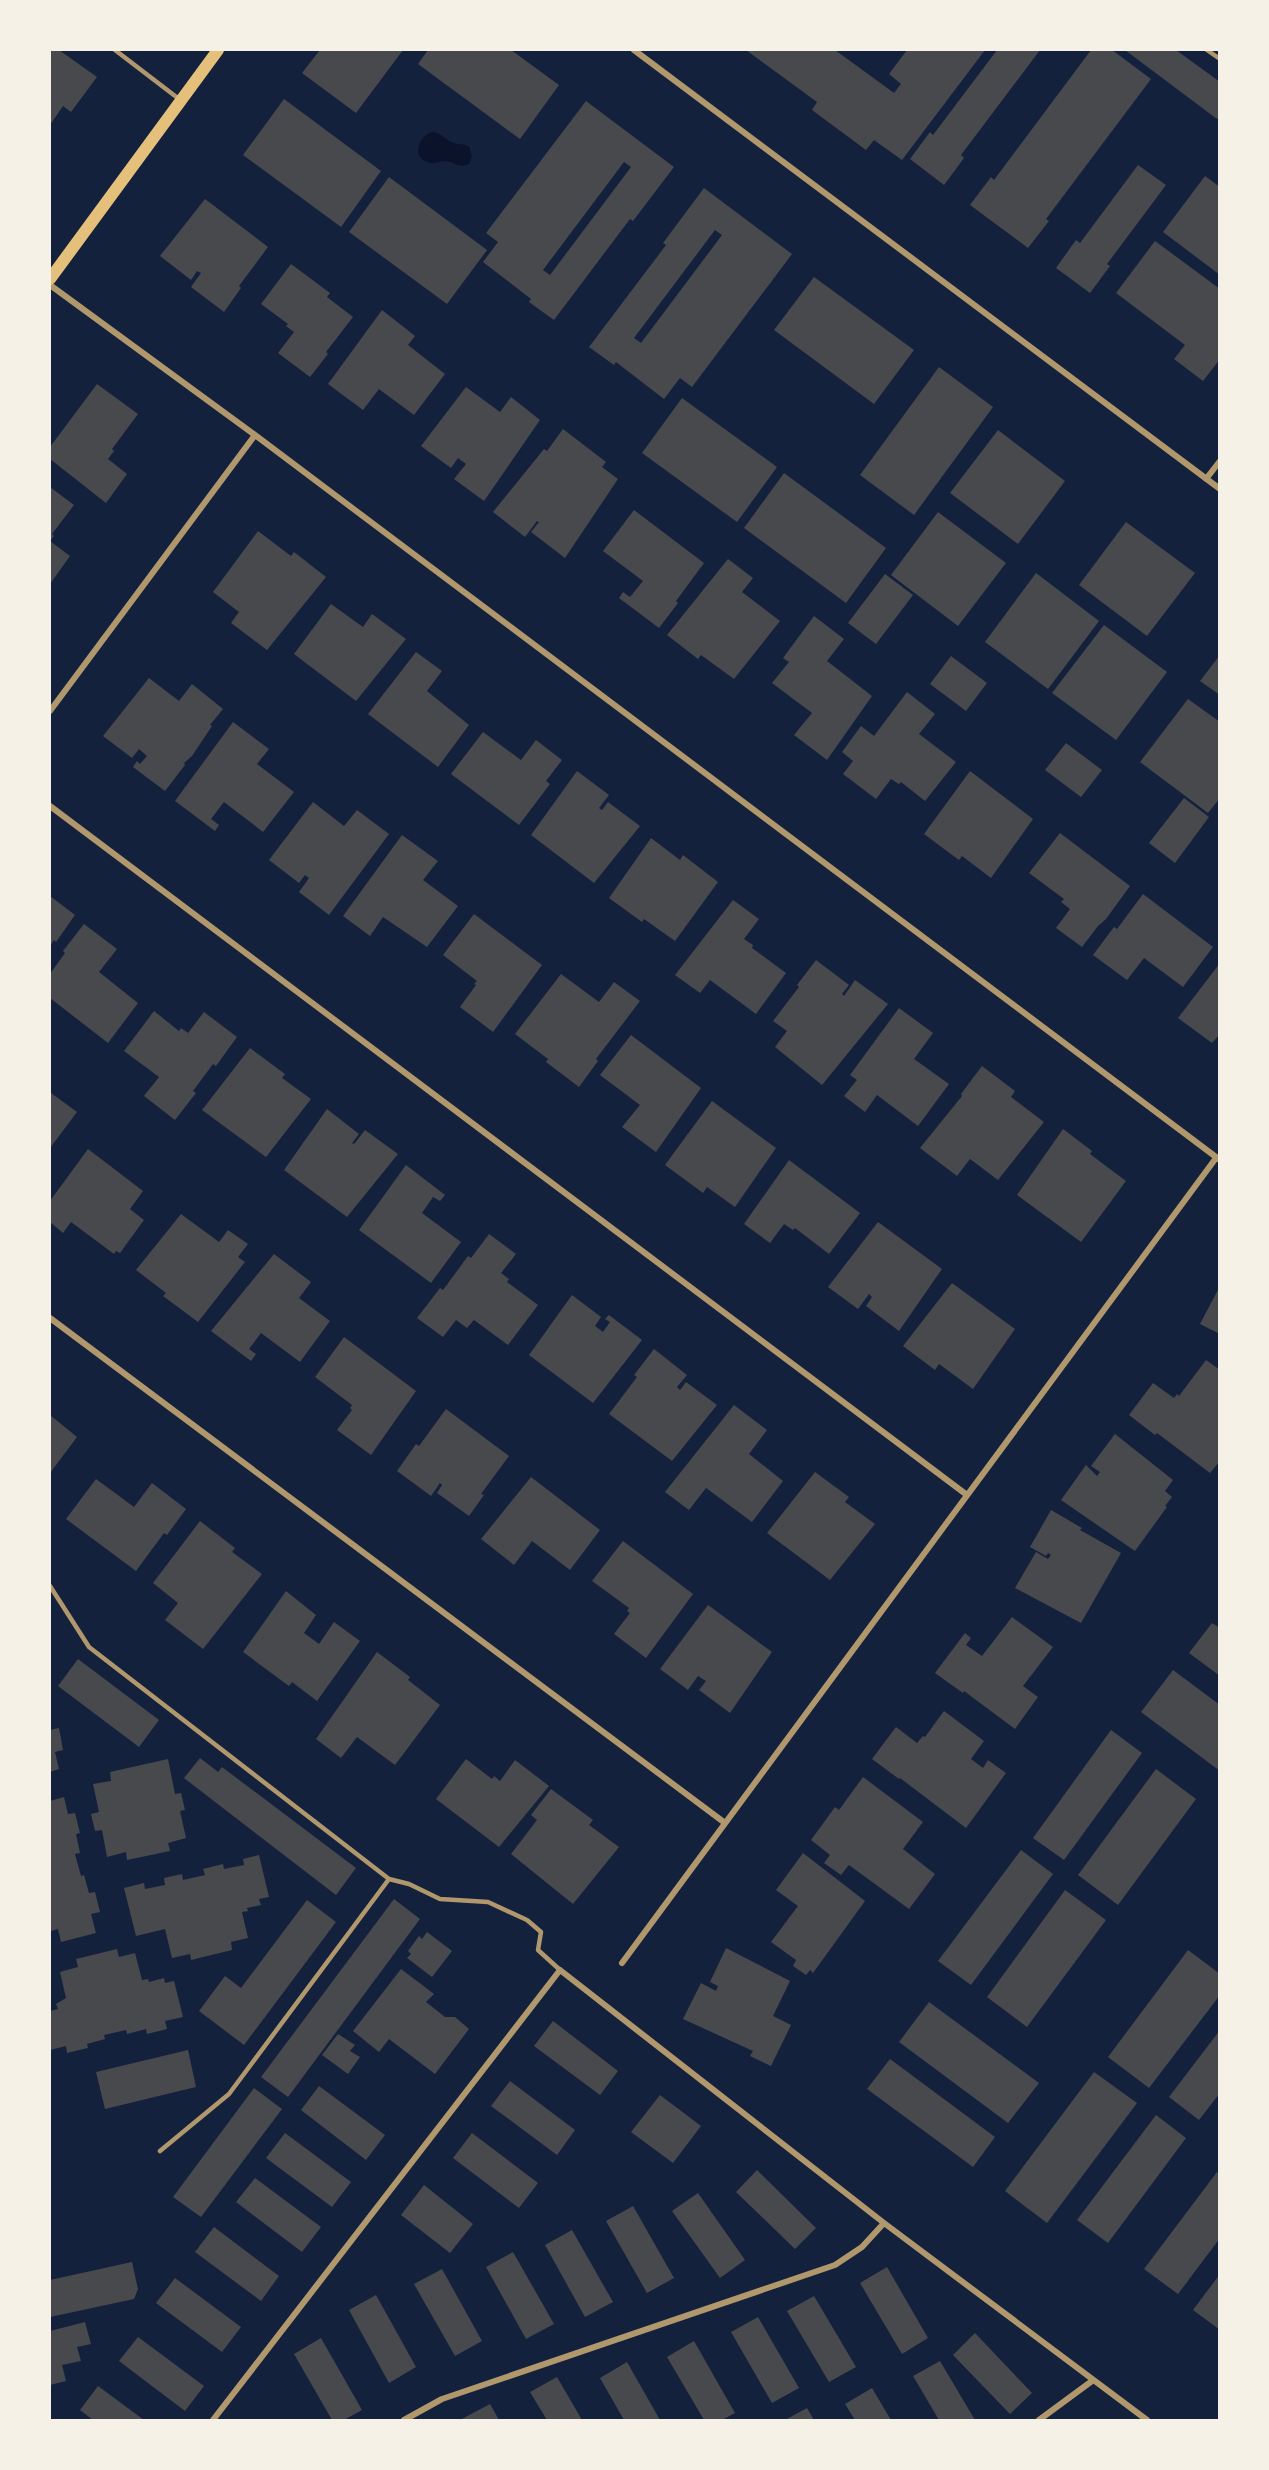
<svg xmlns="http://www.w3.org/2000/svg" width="1269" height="2470" font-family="'Times New Roman',serif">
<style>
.water{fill:#0b132b}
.building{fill:#48494c;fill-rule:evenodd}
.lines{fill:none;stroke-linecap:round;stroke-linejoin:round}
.service{stroke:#b1986c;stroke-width:4.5}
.minor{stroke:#b1986c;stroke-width:6}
.secondary{stroke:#e5c07b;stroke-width:12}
</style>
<rect width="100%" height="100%" fill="#14213d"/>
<path class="water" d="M431,132c11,0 14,8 23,11 6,2 9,0 15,4l3,9 -3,8c-10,5 -14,-2 -23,-3 -6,0 -10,3 -15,2 -20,-3 -14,-25 0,-31z"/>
<path class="building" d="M50,50h9l38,27 -26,35 -8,-6 -13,19z
M320,50h83l-47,63 -54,-40z
M428,50h83l48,35 -39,54 -102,-75z
M746,50h89l59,43 7,-9 -12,-10 18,-24h78l-83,110 -28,-20 -8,10 -54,-40 5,-8z
M997,50h43l-79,105 3,3 -20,27 -34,-26 20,-27 3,3z
M1091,50h21l39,29 -105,140 3,2 -21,27 -58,-43 21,-28 3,3z
M1125,50h51l44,32v34l-3,3z
M284,99l97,72 -40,56 -98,-72z
M586,101l88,66 -41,54 -3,-2 -76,101 -25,-18 2,-3 -48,-37 15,-20 -12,-9zM624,162l7,5 -81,108 -7,-5z
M1138,165l28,20 -59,79 3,2 -20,27 -34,-25 20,-28 4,3z
M1205,176l15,11v88l-57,-43z
M389,177l98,73 -40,54 -98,-72z
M704,188l88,66 -100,133 -12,-9 -16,21 -48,-37 -2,3 -25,-18 77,-102 -3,-2zM715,230l7,5 -81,108 -7,-5z
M205,199l63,48 -29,39 2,2 -17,24 -33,-25 10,-14 -4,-2 -6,9 -31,-24z
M1155,241l65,48v70l-17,22 -29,-22 11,-14 -69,-52z
M291,264l39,29 -3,4 26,20 -27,35 2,2 -18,23 -32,-24 16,-21 -8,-6 2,-2 -27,-20z
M814,277l100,73 -40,54 -100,-74z
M382,310l33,26 -7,9 37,29 -31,41 -35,-26 -16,21 -35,-26z
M939,367l54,40 -79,108 -54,-40z
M97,384l41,30 -26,35 2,2 -6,8 19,15 -21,29 -56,-44v-12z
M466,387l34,25 11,-15 29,23 -56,81 -30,-22 12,-15 -8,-6 -7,10 -30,-22z
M682,398l95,69 -40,55 -95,-69z
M563,429l43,33 -4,5 16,12 -53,79 -34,-26 8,-10 -2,-1 -12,16 -32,-25 51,-63 3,2z
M998,430l67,51 -47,63 -68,-51z
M784,473l102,75 -40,55 -102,-75z
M50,487l24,18 -22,29 2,2 -4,5 20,15 -20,28z
M634,510l70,53 -28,38 2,2 -19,25 -40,-30 4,-6 7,5 13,-16 -40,-30z
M938,512l68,51 -48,63 -67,-51z
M1126,522l69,51 -48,63 -68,-51z
M258,531l33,25 3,-4 32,25 -59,73 -36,-27 8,-11 -26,-20z
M728,559l25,19 -11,14 38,29 -46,58 -33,-24 -3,4 -31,-24z
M1036,573l63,48 -51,68 -63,-47z
M885,574l28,21 -37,49 -28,-21z
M331,604l32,23 9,-13 34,25 -50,62 -62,-47z
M814,616l30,23 -17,22 45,35 -45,64 -33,-25 18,-22 -40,-30 17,-21 -6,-4z
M1104,625l63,47 -51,68 -64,-47z
M416,652l26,19 -15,20 42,34 -31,42 -70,-53z
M1220,655v40l-20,-14z
M951,656l36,27 -21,28 -36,-27z
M149,678l30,23 13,-17 31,25 -13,16 2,1 -20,30 -8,7 1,2 -20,26 -32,-24 4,-6 3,3 7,-8 -8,-7 -7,9 -29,-22z
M907,692l28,22 -16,20 37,28 -31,39 -24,-19 -2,2 -8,-5 -15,20 -33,-25 10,-13 -11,-9 19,-26 13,10z
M1188,699l32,23v76l-12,15 -68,-51z
M233,722l36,27 -12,15 37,28 -31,40 -39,-30 -13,17 8,6 -4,6 -40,-30z
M483,732l38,28 15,-20 26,20 -16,21 4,3 -31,41 -68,-51z
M1066,743l36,27 -21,27 -36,-27z
M577,771l32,24 -10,13 3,2 6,-8 32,24 -46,57 -63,-48z
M970,771l63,48 -42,59 -29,-22 -3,4 -35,-26z
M1184,798l25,19 -34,46 -26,-20z
M313,802l31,24 13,-16 32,24 -60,81 -30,-23 10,-14 -4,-3 -6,8 -30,-23z
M1060,833l70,53 -24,33 -8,7 -16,21 -26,-19 14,-19 -9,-7 3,-3 -35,-26z
M402,835l36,26 -15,19 35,26 -31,41 -44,-30 -13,19 -27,-20z
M651,838l29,22 3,-5 35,27 -43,59 -31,-22 -2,3 -33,-24z
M1143,894l70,53 -30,40 -39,-29 -17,22 -34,-25 21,-28 3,2z
M50,896l25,19 -19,27 -2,-2 -4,6z
M733,900l26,19 -15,20 9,6 -1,3 34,25 -30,41 -46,-34 -10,13 -25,-18z
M474,914l68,51 -49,67 -33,-25 16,-22 -2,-1 3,-3 -34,-26z
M84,924l33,25 -18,23 39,31 -30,40 -58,-45v-24l15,-21 -2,-2z
M816,960l33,25 -7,9 2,2 11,-16 33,24 -66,81 -47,-38 12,-16 -14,-10 26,-34 -2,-2z
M1220,963v71l-8,9 -34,-25z
M561,974l38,28 15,-20 26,19 -44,58 2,2 -19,26 -33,-25 2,-3 -33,-25z
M899,1008l34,25 -19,26 35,25 -31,42 -41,-31 -12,17 -21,-16 13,-16 -7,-5z
M154,1011l25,20 2,-3 7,5 16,-21 33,25 -21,29 -3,-2 -20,27 3,2 -21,27 -31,-24 15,-19 -35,-26z
M631,1035l70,53 -45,64 -34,-25 18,-22 -40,-30z
M250,1048l35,26 -3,4 29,21 -45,58 -64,-47z
M982,1066l33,25 -4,6 33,25 -46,58 -28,-21 -13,17 -37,-28 42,-52 -1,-2z
M51,1093l26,19 -27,36v-52z
M712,1101l64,47 -41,59 -28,-20 -4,6 -38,-28z
M327,1109l32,25 -7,9 2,1 11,-14 33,24 -51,63 -63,-47z
M1063,1129l29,22 -2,3 36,27 -45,61 -64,-47z
M88,1149l55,42 -13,18 14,11 -24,33 -4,-2 -2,3 -43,-32 -8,11 -13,-11v-21z
M789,1160l71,53 -31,41 -34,-26 -2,2 -9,-6 -14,19 -26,-19z
M406,1165l39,30 -5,6 -7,-4 -11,16 39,29 -30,41 -72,-53z
M181,1214l38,28 9,-12 20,14 -10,13 7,5 -47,60 -35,-26 3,-3 -30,-23z
M878,1222l64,47 -43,62 -33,-25 6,-9 -3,-3 -11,15 -30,-22z
M489,1234l27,20 -15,19 8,6 -2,3 31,23 -30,40 -34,-25 -7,8 -11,-8 -13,17 -26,-19 23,-30 3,2 25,-34 3,2z
M274,1254l37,28 -12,16 31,23 -30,41 -39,-29 -12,16 7,5 -5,7 -40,-30z
M952,1283l63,46 -42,60 -34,-25 -4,6 -32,-24z
M1220,1286v48l-20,-10z
M572,1295l29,22 -6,9 8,6 7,-10 -5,-3 4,-4 33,25 -49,63 -64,-48z
M344,1337l72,54 -45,64 -34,-25 15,-20 -2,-2 2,-3 -37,-28z
M654,1349l33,26 -10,12 3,3 6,-8 31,23 -45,56 -63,-47 28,-37 -3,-2z
M1206,1360l14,10v91l-10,12 -53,-40 -2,2 -26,-20 24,-32 21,15 3,-4 2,2z
M734,1405l33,25 -18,24 34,27 -31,41 -46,-34 -17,22 -24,-18z
M446,1409l63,47 -28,38 3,1 -15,21 -32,-23 5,-8 -2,-2 -9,13 -34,-25 19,-27 3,2z
M50,1415l27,22 -27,36z
M1115,1434l58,46 -8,11 7,6 -7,9 2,1 -32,44 -74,-51 25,-35 11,11 3,-4 -9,-6z
M815,1472l34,25 -4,5 30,22 -45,56 -63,-47z
M531,1477l69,53 -30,40 -38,-29 -18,24 -33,-26z
M96,1479l38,28 18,-24 34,26 -19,26 -3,-2 -28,38 -70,-52z
M1051,1510l31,18 -2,2 41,23 -40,70 -66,-35 21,-36 12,7 3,-4 -3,-2 -2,3 -16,-9z
M200,1521l35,27 -3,4 30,22 -59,75 -38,-29 13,-17 -25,-20z
M623,1541l70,53 -47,64 -32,-24 16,-21 -3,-2 2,-3 -37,-27z
M286,1591l30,24 -12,18 15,11 15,-22 26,19 -43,60 -25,-19 -3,4 -46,-34z
M708,1605l64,47 -42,61 -31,-23 7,-9 -8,-5 -10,14 -28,-21z
M1012,1617l41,30 -30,39 15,11 -23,32 -51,-38 -1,2 -28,-20 30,-40 6,5 -5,7 16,11z
M1212,1623l8,5v48l-31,-23z
M377,1652l33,25 -2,3 32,25 -45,60 -38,-28 -16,21 -25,-19z
M78,1659l81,61 -20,27 -81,-61z
M1173,1670l47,35v66l-79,-59z
M944,1711l40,30 -13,18 12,9 5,-8 18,13 -40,55 -66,-50 -1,1 -27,-20 24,-32 21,16 6,-7 2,1z
M59,1728l4,22 -8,2 4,17 -9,3v-42z
M1111,1730l31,23 -78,107 -31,-22z
M200,1758l18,14 4,-5 134,101 -20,27 -152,-117z
M168,1759l7,35 6,-1 4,17 -5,1 6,27 -18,5 2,8 -43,9 -1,-8 -19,5 -5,-27 -7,1 -4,-17 8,-2 -6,-28 18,-3 -1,-9z
M466,1759l26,20 2,-3 6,5 15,-21 34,26 -50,61 -63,-48z
M1156,1769l40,30 -78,106 -40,-30z
M863,1777l60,45 -20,27 32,25 -26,35 -60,-44 -8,10 -17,-12 6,-8 -19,-15 24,-33 4,3z
M551,1789l42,31 -4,5 30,22 -46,57 -62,-50 26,-34 -6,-5z
M64,1797l4,17 7,-1 5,20 -4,1 4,19 -5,1 6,22 3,-1 5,18 6,-1 5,20 -9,2 5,19 -35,9 -3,-13 -7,2 -1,-9v-121z
M1021,1850l32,24 -82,111 -33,-24z
M803,1853l62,48 -52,72 -3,-3 -4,5 -13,-9 3,-6 -25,-18 27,-36 -22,-16z
M259,1855l10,42 -10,2 2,6 -14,3 1,3 -6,1 6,26 -17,4 1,8 -41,10 -1,-6 -18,4 -7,-29 -29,7 -12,-48 20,-5 1,6 20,-4 -1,-7 18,-4 1,6 22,-5 -2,-6 20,-5 1,5 20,-4 -1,-6z
M1065,1890l41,30 -79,107 -40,-30z
M394,1899l26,20 -132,178 -27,-20z
M307,1900l29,22 -92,123 -45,-34 26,-35 16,12z
M427,1932l25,19 -20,26 -25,-19 4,-4 -3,-3 11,-15 3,3z
M726,1948l64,33 -17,35 18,9 -20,41 -21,-10 3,-5 -70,-32 18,-36 15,8 2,-5 -8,-4z
M117,1949l2,8 16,-4 7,27 6,-1 1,3 15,-4 1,5 9,-2 9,36 -18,4 2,8 -20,5 -1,-5 -19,5 -1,-4 -22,5 1,4 -18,5 1,4 -21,5 -1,-7 -16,4v-39l8,-2 -2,-5 10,-6 -6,-26 18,-5 -2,-8z
M1188,1950l32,24v21l-71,93 -41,-31z
M401,1969l33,25 -8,8 19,15h10l14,12 -34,45 -46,-35 -10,13 -26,-21z
M929,2002l110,81 -31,40 -109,-81z
M553,2021l65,50 -18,24 -66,-49z
M1220,2030v63l-21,27 -30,-23z
M338,2034l17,11 -5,6 10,6 -12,17 -26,-19z
M188,2050l8,37 -91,22 -9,-37z
M890,2059l105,78 -22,30 -106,-78z
M1094,2072l43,31 -90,120 -42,-32z
M510,2081l65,49 -18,25 -66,-49z
M319,2086l66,49 -19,25 -65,-50z
M254,2088l28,21 -81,108 -28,-20z
M660,2095l41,31 -28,37 -42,-31z
M1156,2115l30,23 -78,105 -31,-23z
M285,2133l66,49 -19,25 -66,-49z
M472,2133l66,50 -19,25 -66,-50z
M757,2170l59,58 -21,21 -59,-57z
M1217,2172l3,2v64l-42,56 -34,-25z
M255,2178l66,49 -19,25 -66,-50z
M424,2185l49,39 -23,29 -49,-38z
M698,2193l47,67 -25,18 -48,-67z
M633,2206l41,72 -27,15 -41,-72z
M214,2227l65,49 -18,25 -66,-49z
M572,2230l41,72 -28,15 -40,-72z
M513,2252l41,72 -28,15 -40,-72z
M132,2262l6,27 -4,10 -84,18v-37z
M887,2267l41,71 -26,16 -42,-71z
M442,2269l40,72 -27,15 -41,-72z
M1220,2274v56l-27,-20z
M175,2278l66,49 -19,25 -66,-49z
M376,2295l40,72 -27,16 -40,-73z
M814,2296l42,71 -27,15 -42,-71z
M758,2317l41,71 -27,15 -41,-71z
M85,2322l6,22 -14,3 4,14 -19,4 4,16 -16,4v-54z
M975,2333l57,60 -22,21 -57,-59z
M138,2337l66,49 -19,25 -66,-50z
M321,2338l41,72 -18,10h-12l-38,-66z
M694,2341l41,72 -13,7h-18l-37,-63z
M940,2361l35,59h-36l-26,-44z
M627,2362l33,58h-36l-24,-42z
M557,2377l25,43h-35l-17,-28z
M98,2386l46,34h-51l-13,-10z
M872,2388l19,32h-36l-10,-16z
M490,2404l9,16h-39z
M807,2408l7,12h-29z"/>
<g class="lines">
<path class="service" d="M115,50l64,49
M1207,50l13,9
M50,1586l39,61 300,232 -160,215 -69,57
M389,1879l20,5 31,15 48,3 39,18 14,12 -3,18 22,20"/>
<path class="minor" d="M634,50l586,439
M50,285l205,150 965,725
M1206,479l14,-18
M50,711l205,-276
M50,806l917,689
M50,1318l675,505
M622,1963l594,-805
M213,2420l347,-450 324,253 263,197
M404,2420l38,-21 393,-134 27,-18 22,-24
M1039,2420l53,-39"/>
<path class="secondary" d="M50,279l168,-229"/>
</g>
<rect width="1269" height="2470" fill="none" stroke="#f6f1e7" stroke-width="102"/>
</svg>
